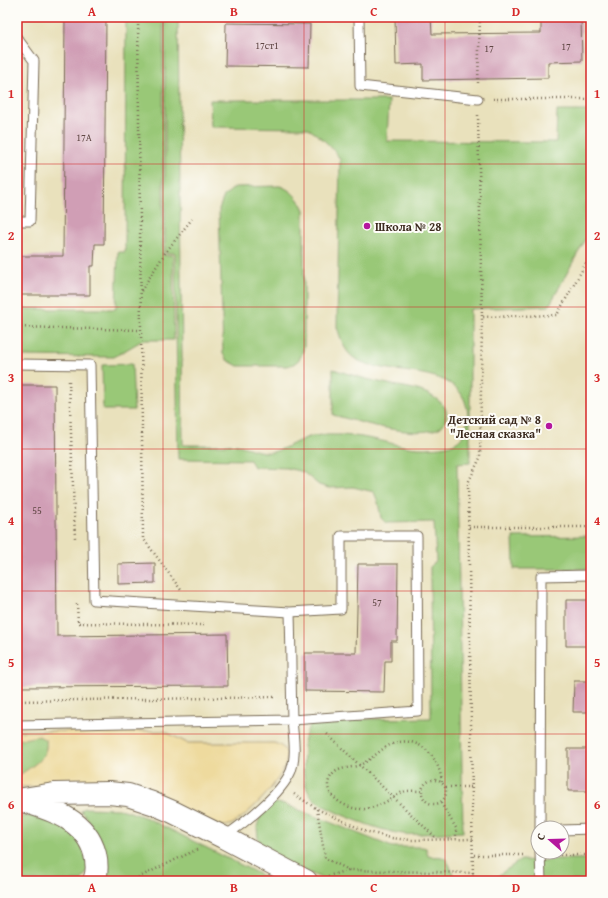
<svg xmlns="http://www.w3.org/2000/svg" width="608" height="898" font-family="'Gentium Book Plus',serif">
<style>
.green{fill:#99c877;stroke:#6a794a}
.sand{fill:#eeda9e;stroke:#94825e}
.building{fill:#d09eb5}
.lines{fill:none;stroke-linecap:round;stroke-linejoin:round}
.lane-casing{stroke:#786a55;stroke-width:11}
.secondary-casing{stroke:#786a55;stroke-width:24}
.path{stroke:#786a55;stroke-width:2.5;stroke-dasharray:1 3;stroke-linecap:butt}
.lane{stroke:#fff;stroke-width:9}
.secondary{stroke:#fff;stroke-width:22}
.grid{fill:none;stroke:#d62828;stroke-width:1;stroke-opacity:0.55}
.poi-dot{fill:#b5179e;stroke:#fdfcf7;stroke-width:1.5}
.labels{text-anchor:middle;dominant-baseline:central;stroke-width:4;stroke-linejoin:round;paint-order:stroke}
.number-label{font-size:10px;fill:#604744}
.poi-label{font-size:12px;font-weight:bold;fill:#3b2a1e;stroke:#fdfcf7;text-anchor:start}
.neatline{fill:none;stroke:#d62828;stroke-width:1.5}
.grid-label{font-size:13px;text-anchor:middle;font-weight:bold;fill:#d62828}
</style>
<rect width="100%" height="100%" fill="#fdfcf7"/>
<filter id="ink" filterUnits="userSpaceOnUse"><feTurbulence type="fractalNoise" baseFrequency=".025" numOctaves="2"/><feDisplacementMap in="SourceGraphic" scale="8" xChannelSelector="R" yChannelSelector="G"/><feConvolveMatrix kernelMatrix="1 2 1 2 8 2 1 2 1" color-interpolation-filters="sRGB"/></filter>
<filter id="wash" filterUnits="userSpaceOnUse"><feTurbulence type="fractalNoise" baseFrequency=".012" numOctaves="4" result="noise"/><feDisplacementMap in="SourceGraphic" scale="16" xChannelSelector="R" yChannelSelector="G"/><feGaussianBlur stdDeviation="0.9" result="paint"/><feColorMatrix in="noise" values="0 0 0 0 0 0 0 0 0 0 0 0 0 0 0 0 0 1.4 0 .05"/><feComposite in="paint" operator="in"/></filter>
<g filter="url(#wash)">
<rect width="100%" height="100%" fill="#e9e1bc"/>
<path class="green" d="M126,17h37v238h10l1,85h-31l-29,17 -97,-1v-47h99l2,-57h7z
M165,17h13l5,428c12,0 24,0 36,0 6,0 13,-1 18,0 12,2 24,9 36,7 12,-3 22,-10 33,-14 11,-4 25,-3 36,-3 8,1 17,1 25,3 20,3 38,11 59,10 12,-1 28,0 36,-11 5,-9 7,-20 5,-29 -9,-47 -82,-29 -113,-50 -10,-7 -13,-19 -17,-31l3,-168c-9,-14 -20,-23 -33,-31l-96,-1 -1,-27h179l-2,41 169,1 1,-31h34v118l-42,77 -79,3v154l-13,1 6,368c-14,1 -28,1 -42,2 -6,0 -13,1 -18,0 -19,-2 -82,-24 -92,-38 -10,-14 -7,-32 -7,-48 0,-12 3,-25 16,-28l111,-2 -1,-151 6,-6 -2,-39 -48,1 -5,-5 -3,-16 -4,-10 -21,-5 -24,1 -10,-3 -16,-13 -16,-4 -33,-1 -4,-7 -72,-1 -3,-206h-10z
M280,186c12,4 19,13 24,24v136c-2,11 -6,18 -17,20h-49l-11,-6 -4,-6 -4,-145 5,-13 11,-9z
M132,364l2,46h-31l-1,-45z
M333,369c18,6 36,11 55,15 14,3 29,4 42,11 5,3 10,6 14,11 5,7 2,20 -7,23 -26,9 -77,-7 -104,-14z
M591,536v33h-77l-1,-32z
M35,736h4l7,4c4,19 -18,28 -29,37v-37z
M275,803l9,1 108,43h30l4,1 2,8c5,2 11,-1 16,2 6,3 8,17 12,23h-128l-58,-25 -9,-11 -3,-7 -1,-11 3,-11 2,-4 10,-8z
M84,808l35,1 8,2 20,7 126,63h-170c-5,-22 -5,-54 -22,-70z
M31,816c17,4 40,8 49,26 4,8 6,18 9,27l-8,12h-64v-64z
M554,859h37v22h-96l5,-7 21,-14 20,1z"/>
<path class="sand" d="M17,731h147l23,12h87c6,2 11,4 13,12 2,19 -39,61 -55,69 -3,2 -8,2 -12,2l-109,-40 -94,1v-10c11,-9 33,-18 29,-37l-7,-4 -22,4z"/>
<g id="blocks">
<path class="building" d="M65,17h41l-2,227h-9l-1,22h-4v29h-73v-39h46z
M395,17h36l1,17 109,-1v-16h40l1,44 -34,1v16l-125,2v-16l-27,1z
M226,23l84,1 -1,43 -84,-1z
M17,385h38l2,251 170,-2 1,52 -211,1z
M155,563v20l-37,1v-20z
M358,564h40l-1,77h-6v20h-6l-1,31 -79,-1v-38h51z
M566,600h25v46h-25z
M574,681h17v31h-18z
M568,749h23v42h-23z"/>
</g>
</g>
<g filter="url(#ink)">
<use href="#blocks" fill-opacity="0" stroke="#786a55" stroke-width="1"/>
<g class="lines">
<defs>
<path id="lane" d="M359,17l1,69 118,13
M17,38l17,23 -4,160h-13
M17,364l73,1 4,235 196,12
M17,725l275,-5 126,-9 -1,-175h-76v73l-51,3c1,36 1,72 2,107 1,16 5,36 -1,52 -10,23 -45,51 -66,65
M540,828l1,-252 50,-1
M562,830l29,-1
M540,852l1,29"/>
<path id="secondary" d="M17,800l37,-6 55,-1 19,2 24,8 21,9 50,25 83,44
M23,801c30,9 63,19 72,53 2,9 3,18 -1,27"/>
</defs>
<use href="#lane" class="lane-casing"/>
<use href="#secondary" class="secondary-casing"/>
<path class="path" d="M138,17l5,521 38,52
M478,83l2,-66
M493,99h98
M478,115l4,202
M141,291l24,-38 27,-34
M17,327l124,3
M69,381l6,157
M469,527h122
M77,604l1,19 126,2
M17,701l258,-4
M327,734l109,104
M422 792a12 12 0 1 1 24 0a12 12 0 1 1-24 0Z
M446,787h27
M421,791c-5,0 -13,-1 -18,1 -3,1 -7,4 -10,6 -11,6 -22,12 -34,11 -16,-1 -42,-18 -26,-35 7,-8 20,-5 29,-10 10,-5 21,-17 30,-20 28,-10 47,13 50,38
M294,794l23,15 48,22 26,7 19,2 63,-1
M441,803l15,25v11
M317,809l8,49 24,12 125,3
M18,822l1,59
M474,855h51
M556,855h35
M328,876l20,-6
M131,881l67,-32
M473,881l-5,-398 12,-25 2,-141 75,-2 34,-61"/>
<use href="#lane" class="lane"/>
<use href="#secondary" class="secondary"/>
</g>
</g>
<path class="grid" d="M163,17v864M304,17v864M445,17v864M17,164h574M17,307h574M17,449h574M17,591h574M17,734h574"/>
<g class="poi-dot">
<circle cx="367" cy="226" r="4"/>
<circle cx="549" cy="426" r="4"/>
</g>
<g class="labels">
<g class="number-label">
<text x="267" y="45">17ст1</text>
<text x="566" y="46">17</text>
<text x="489" y="48">17</text>
<text x="84" y="137">17А</text>
<text x="37" y="510">55</text>
<text x="377" y="602">57</text>
</g>
<g class="poi-label">
<text x="375" y="226">Школа № 28</text>
<text x="541" y="419" text-anchor="end">Детский сад № 8<tspan x="541" dy="14">"Лесная сказка"</tspan></text>
</g>
</g>
<rect width="608" height="898" fill="none" stroke="#fdfcf7" stroke-width="44"/>
<g transform="translate(550 840) rotate(290)"><circle r="19" fill="#fdfcf7" stroke="#afa8a0"/>
<path d="M0-3L7 15L0 10L-7 15Z" fill="#b5179e"/>
<text y="-6" font-size="11" font-weight="bold" text-anchor="middle" fill="#3b2a1e">С</text>
</g>
<rect x="22" y="22" width="564" height="854" class="neatline"/>
<g class="grid-label">
<text x="92" y="16">A</text>
<text x="234" y="16">B</text>
<text x="374" y="16">C</text>
<text x="516" y="16">D</text>
<text x="11" y="98">1</text>
<text x="597" y="98">1</text>
<text x="11" y="240">2</text>
<text x="597" y="240">2</text>
<text x="11" y="382">3</text>
<text x="597" y="382">3</text>
<text x="11" y="525">4</text>
<text x="597" y="525">4</text>
<text x="11" y="667">5</text>
<text x="597" y="667">5</text>
<text x="11" y="809">6</text>
<text x="597" y="809">6</text>
<text x="92" y="892">A</text>
<text x="234" y="892">B</text>
<text x="374" y="892">C</text>
<text x="516" y="892">D</text>
</g>
</svg>
